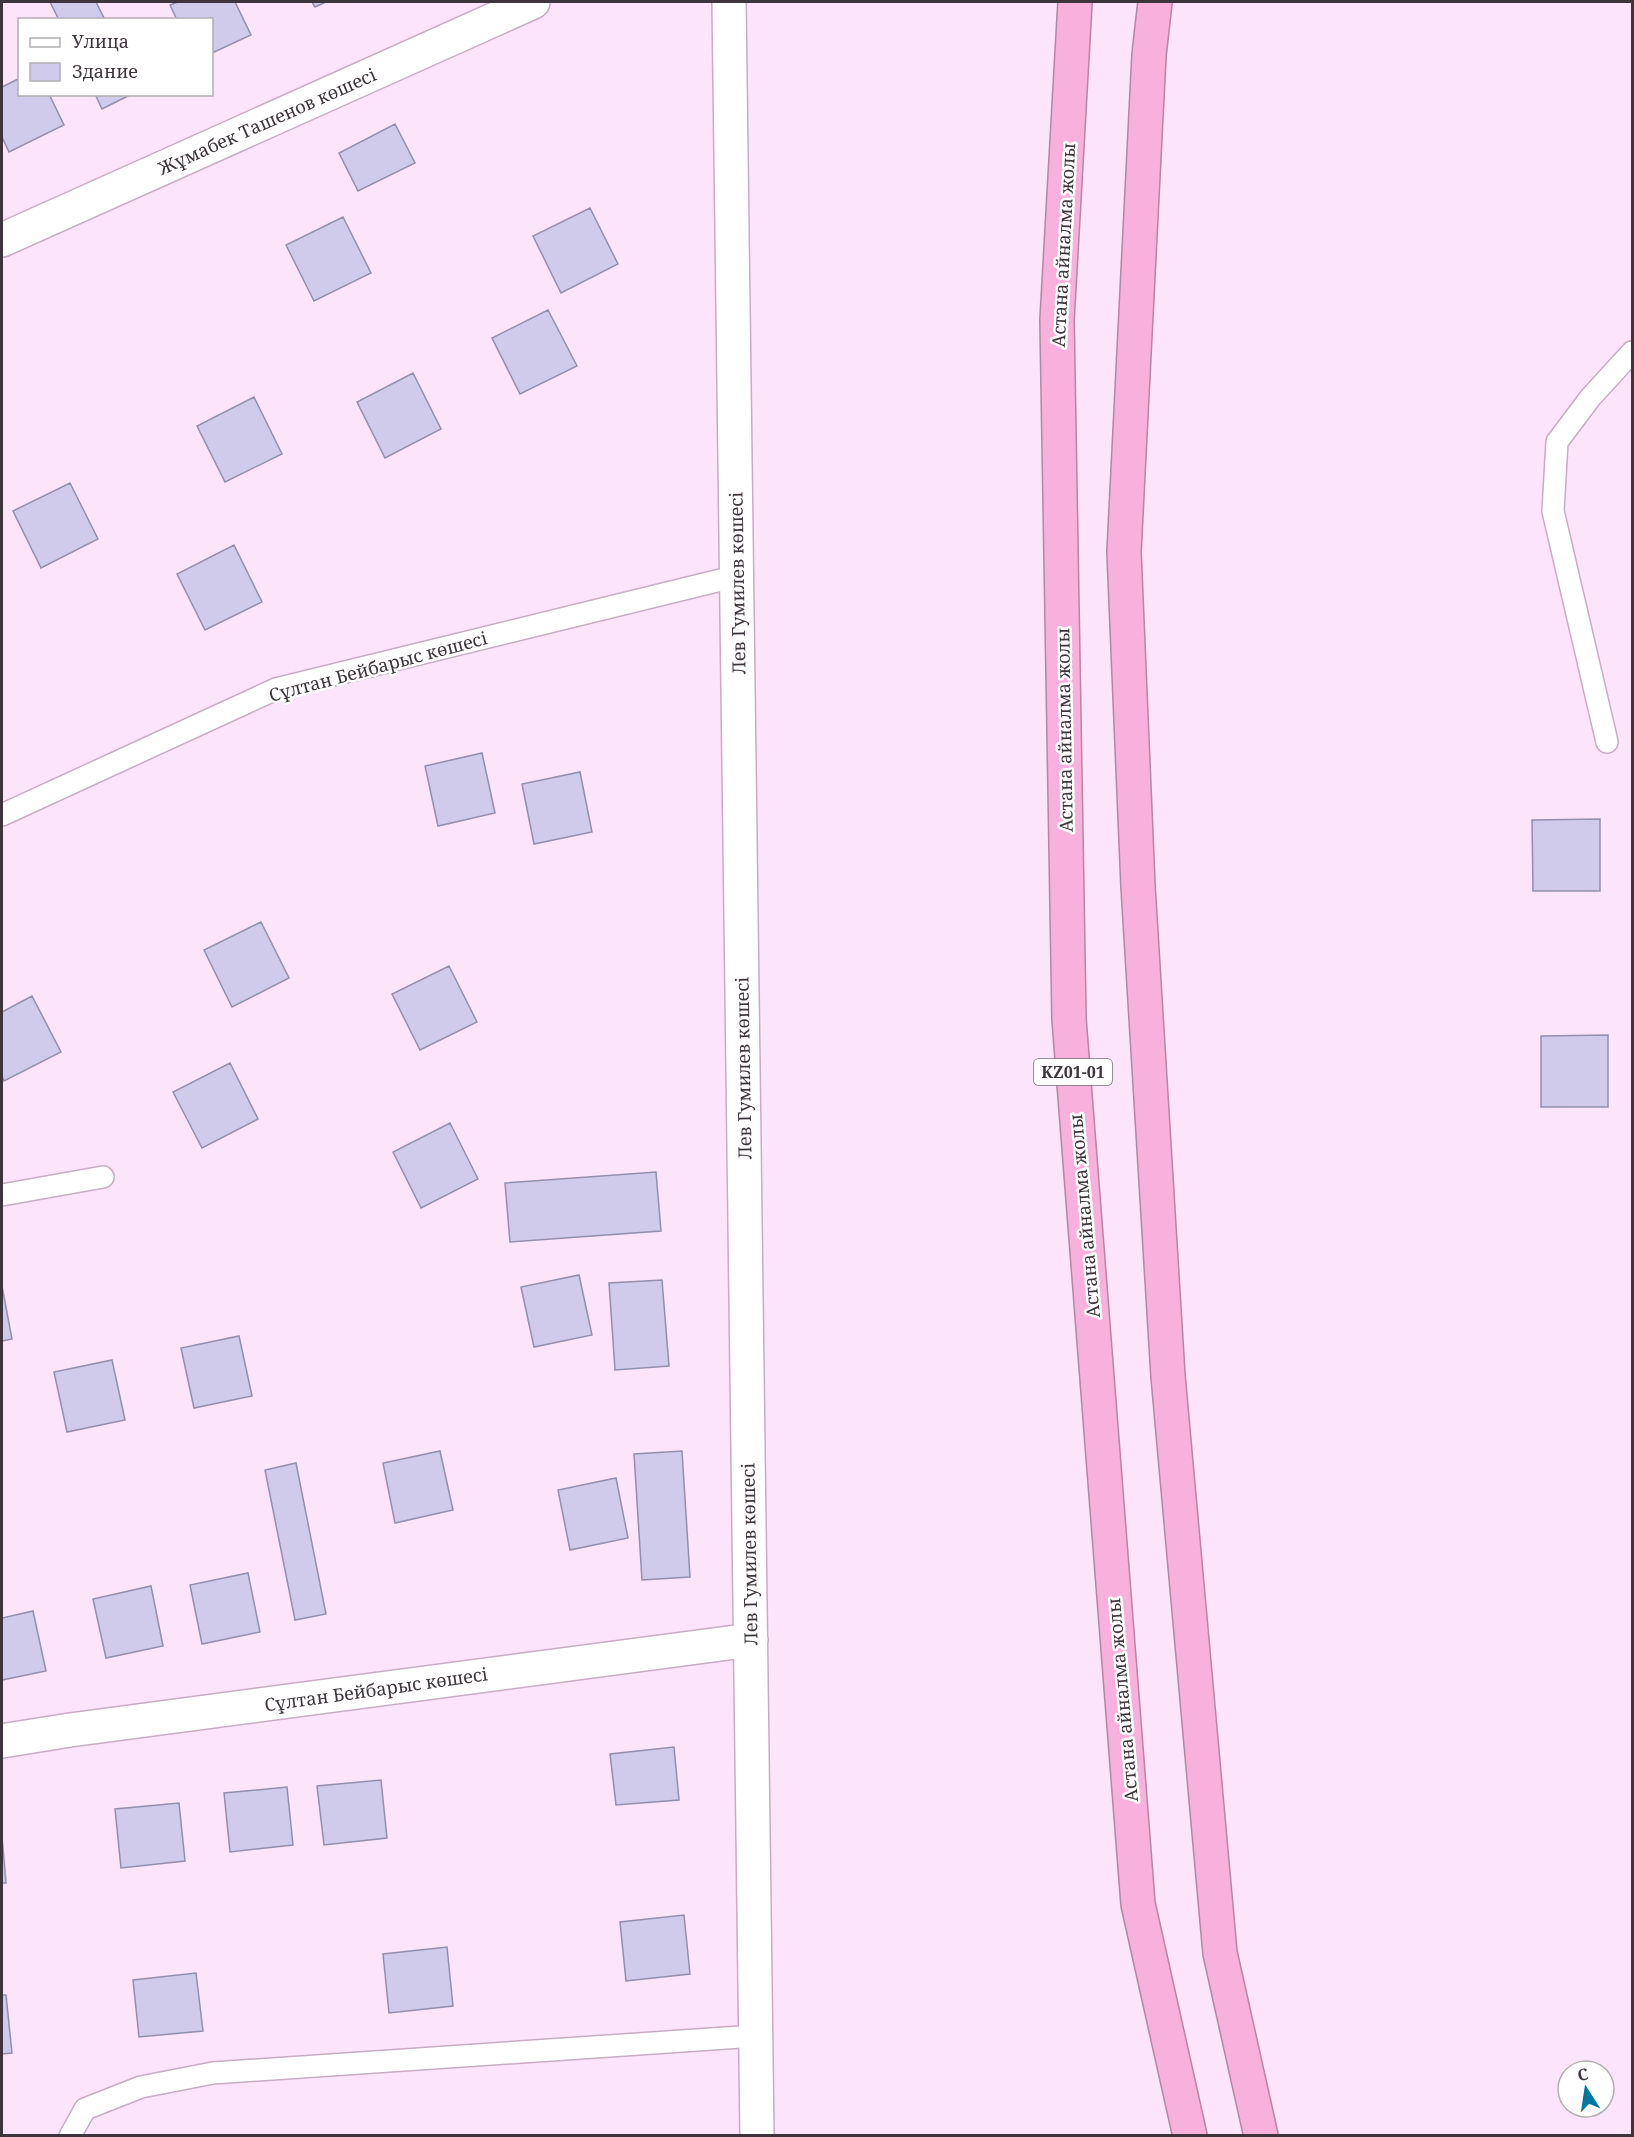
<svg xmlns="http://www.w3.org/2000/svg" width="1634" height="2137" font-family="'Noto Serif',serif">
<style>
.building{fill:#d0caeb;stroke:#948ead;stroke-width:1.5}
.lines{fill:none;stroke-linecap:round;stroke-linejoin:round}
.lane-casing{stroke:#c7acc4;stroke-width:24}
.street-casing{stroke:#c7acc4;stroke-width:36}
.highway-casing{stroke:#b785a5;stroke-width:36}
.lane{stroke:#fff;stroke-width:21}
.street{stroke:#fff;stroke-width:33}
.highway{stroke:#f8b1dd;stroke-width:33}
.labels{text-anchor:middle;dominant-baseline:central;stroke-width:5;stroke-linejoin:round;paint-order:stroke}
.shield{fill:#fff;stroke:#787177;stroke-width:1.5}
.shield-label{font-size:16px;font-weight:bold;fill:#3e343d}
.street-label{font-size:18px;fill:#3e343d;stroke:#fff}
</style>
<rect width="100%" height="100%" fill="#fce5fa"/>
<path class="building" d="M50,2h46l9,18h-46z
M178,2h57l16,33 -39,18v-33h-35l-7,-15z
M312,2h14l-11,5z
M20,78v16h29l15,31 -55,27 -7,-15v-50z
M95,94h37l-30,15z
M395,124l20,39 -57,28 -19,-38z
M590,208l28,56 -57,29 -28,-57z
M343,217l28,56 -57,28 -28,-56z
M548,310l29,56 -57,28 -28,-56z
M413,373l28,56 -56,29 -28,-56z
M254,397l28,57 -57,28 -28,-56z
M70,483l28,56 -57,29 -28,-57z
M234,545l28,57 -57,28 -28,-56z
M482,753l13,60 -57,13 -13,-60z
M580,772l12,60 -58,12 -12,-60z
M1600,819v72h-67l-1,-71z
M261,922l28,56 -57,29 -28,-57z
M449,966l28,56 -57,28 -28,-56z
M32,996l29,56 -57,29 -2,-5v-64z
M1608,1035v72h-67v-71z
M230,1063l28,56 -56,29 -29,-56z
M450,1123l28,56 -57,29 -28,-56z
M656,1172l5,59 -151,11 -5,-59z
M579,1275l13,60 -58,12 -13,-60z
M662,1280l7,86 -54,4 -6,-87z
M2,1286l10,53 -10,2z
M239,1336l13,60 -58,12 -13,-60z
M112,1360l13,60 -58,12 -13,-60z
M440,1451l13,59 -58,13 -12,-60z
M682,1451l8,126 -48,3 -8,-126z
M296,1463l30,151 -31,6 -30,-150z
M616,1478l12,60 -58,12 -12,-60z
M248,1573l12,59 -58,12 -12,-59z
M151,1586l12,60 -57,12 -13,-59z
M33,1611l13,60 -44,9v-62z
M674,1747l5,53 -63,5 -6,-51z
M381,1780l6,58 -63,7 -7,-59z
M287,1787l6,58 -63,7 -6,-59z
M179,1803l6,58 -64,7 -6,-59z
M2,1836l4,47h-4z
M684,1915l6,59 -64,7 -6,-59z
M447,1947l6,59 -64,7 -6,-59z
M196,1973l7,58 -64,6 -6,-57z
M2,1995h4l6,58 -10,1z"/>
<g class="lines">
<defs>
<path id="lane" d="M1607,742l-54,-231 4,-69 33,-44 42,-46
M2,815l274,-126 461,-113
M2,1195l101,-18
M70,2136l15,-27 56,-22 72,-14 542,-37"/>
<path id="street" d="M729,2l28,2134
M2,240l531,-238
M2,1741l68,-11 681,-90"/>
<path id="highway" d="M1075,2l-18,318 12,699 69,885 52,232
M1155,2l-6,53 -25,497 14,334 30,490 52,577 41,183"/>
</defs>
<use href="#lane" class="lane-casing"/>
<use href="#street" class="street-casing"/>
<use href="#highway" class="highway-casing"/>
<use href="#lane" class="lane"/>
<use href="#street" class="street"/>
<use href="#highway" class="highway"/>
</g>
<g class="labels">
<rect class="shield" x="1034" y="1059" width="78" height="26" rx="4.5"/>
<g class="shield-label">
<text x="1073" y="1072">KZ01-01</text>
</g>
<g class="street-label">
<text transform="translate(267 121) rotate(-24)">Жұмабек Ташенов көшесі</text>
<text transform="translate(1063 245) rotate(-87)">Астана айналма жолы</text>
<text transform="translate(737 583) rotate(-91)">Лев Гумилев көшесі</text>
<text transform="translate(378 666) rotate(-15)">Сұлтан Бейбарыс көшесі</text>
<text transform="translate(1064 730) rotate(-91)">Астана айналма жолы</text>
<text transform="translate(743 1068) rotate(-91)">Лев Гумилев көшесі</text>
<text transform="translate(1084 1216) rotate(-95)">Астана айналма жолы</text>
<text transform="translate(749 1554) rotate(-91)">Лев Гумилев көшесі</text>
<text transform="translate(376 1689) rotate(-8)">Сұлтан Бейбарыс көшесі</text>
<text transform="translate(1122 1700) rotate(-95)">Астана айналма жолы</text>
</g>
</g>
<rect width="1634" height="2137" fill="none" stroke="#3e343d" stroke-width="6"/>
<rect x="18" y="18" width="195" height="78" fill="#ffffff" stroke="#b2aeb1" stroke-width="1.5"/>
<rect x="30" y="38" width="30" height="9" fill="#ffffff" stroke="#b2aeb1" stroke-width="1.5"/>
<text x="72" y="48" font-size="18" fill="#3e343d">Улица</text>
<rect x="30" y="63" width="30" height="18" fill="#d0caeb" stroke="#b2aeb1" stroke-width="1.5"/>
<text x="72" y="78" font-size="18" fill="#3e343d">Здание</text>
<g transform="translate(1586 2089) rotate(348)"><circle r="28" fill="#ffffff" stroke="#b2aeb1" stroke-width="1.5"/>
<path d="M0-4.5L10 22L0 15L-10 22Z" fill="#0079a1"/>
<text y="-9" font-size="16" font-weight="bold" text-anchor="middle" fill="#3e343d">С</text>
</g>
</svg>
